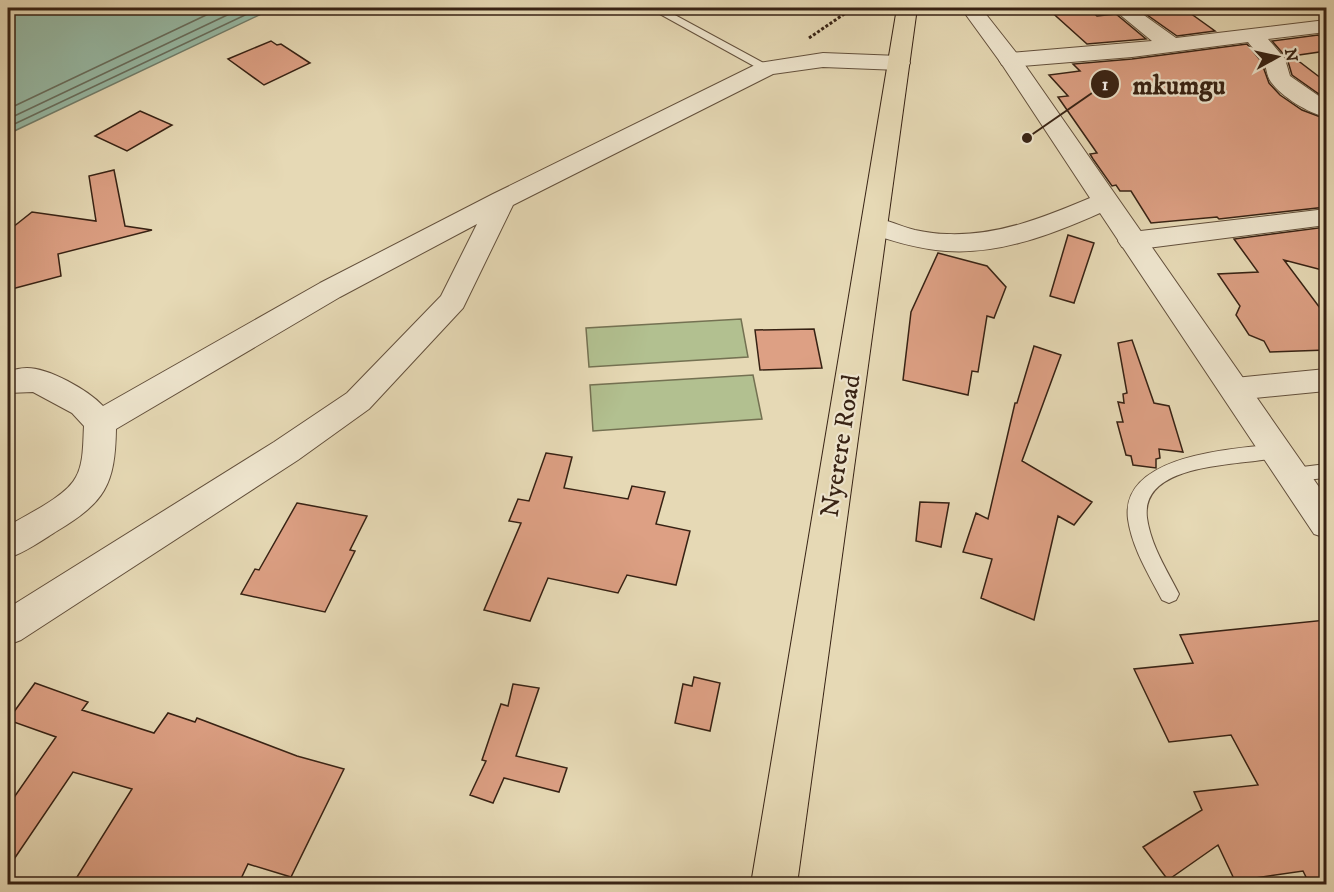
<svg xmlns="http://www.w3.org/2000/svg" width="1334" height="892" font-family="'IM FELL DW Pica',serif">
<style>
.green{fill:#b2c090;stroke:#747152;stroke-width:1.5}
.water{fill:#97bba7;stroke:#717e6c;stroke-width:1.5}
.lines{fill:none;stroke-linecap:round;stroke-linejoin:round}
.shore{stroke:#676e5e;stroke-width:1.5}
.building{fill:#dda084;stroke:#372214;stroke-width:1.5}
.service-casing{stroke:#63503c;stroke-width:2}
.minor-casing{stroke:#63503c;stroke-width:2}
.tertiary-casing{stroke:#63503c;stroke-width:2}
.primary-casing{stroke:#372214;stroke-width:2}
.path{stroke:#372214;stroke-width:3;stroke-dasharray:3 2;stroke-linecap:butt}
.service{fill:#efe6cf;fill-rule:evenodd}
.minor{fill:#efe6cf;fill-rule:evenodd}
.tertiary{fill:#efe6cf;fill-rule:evenodd}
.primary{fill:#e6d9b5;fill-rule:evenodd}
.labels{text-anchor:middle;dominant-baseline:central;stroke-width:4.5;stroke-linejoin:round;paint-order:stroke}
.street-label{font-size:26px;fill:#372214;stroke:#efe6cf}
.leader{fill:none;stroke:#372214;stroke-width:2}
.callout-dot{fill:#372214;stroke:#efe6cf;stroke-width:2}
.mark-label{font-size:18px;text-anchor:middle;font-weight:bold;fill:#fff}
.callout-label{font-size:27px;text-anchor:middle;font-weight:bold;fill:#372214;stroke:#efe6cf;stroke-width:4.5;stroke-linejoin:round;paint-order:stroke}
</style>
<rect width="100%" height="100%" fill="#e6d9b5"/>
<filter id="stains"><feTurbulence type="fractalNoise" baseFrequency=".00333" numOctaves="4"/><feColorMatrix values="0 0 0 0 .2 0 0 0 0 .09 0 0 0 0 .02 0 0 0 .5 -.17"/></filter>
<radialGradient id="worn" r=".72"><stop offset=".6" stop-color="#630" stop-opacity="0"/><stop offset="1" stop-color="#630" stop-opacity=".3"/></radialGradient>
<path class="green" d="M741,319l7,38 -159,10 -3,-39z
M753,375l9,44 -169,12 -3,-46z"/>
<path class="water" d="M8,8h266l-266,126z"/>
<g class="lines">
<path class="shore" d="M8,109l213,-101
M8,119l234,-111
M8,127l252,-119"/>
</g>
<path class="building" d="M1047,8h40l10,8 19,-2 30,25 -59,5z
M1183,8l32,23 -38,5 -34,-24z
M1318,35l8,7v9l-34,5 34,26v17l-34,-24 -5,-17 -15,-17z
M271,41l6,4 4,-1 29,19 -46,22 -36,-26z
M1247,44l14,17 8,22 11,12 22,15 24,9v88l-107,12 -2,-2 -66,6 -20,-32h-11l-4,-6 -4,1 -19,-27 -3,-5 7,-1 -39,-56 10,-1 -19,-21 31,-4 -7,-7 59,-5z
M140,111l32,14 -45,26 -32,-15z
M114,170l11,56 27,4 -94,24 3,22 -53,14v-59l24,-19 64,9 -7,-45z
M1326,227v44l-42,-11 42,56v34l-56,2 -6,-11 -15,-6 -13,-20 4,-9 -22,-32 40,-2 -24,-33z
M1068,235l26,8 -20,60 -24,-7z
M938,253l49,13 19,21 -12,31 -7,-2 -9,56 -6,-1 -4,24 -65,-15 8,-68z
M814,329l8,39 -62,2 -5,-40z
M1132,340l22,63 15,3 14,46 -24,-3 1,9 -4,1v9l-23,-3 -2,-9 -5,-1 -9,-33h6l-5,-20 6,1 -1,-9 4,-1 -9,-50z
M1034,346l27,9 -39,106 70,41 -18,23 -16,-9 -24,104 -53,-22 11,-39 -29,-7 13,-39 12,6 27,-116h2z
M546,453l26,4 -8,31 64,11 4,-13 33,6 -9,32 34,7 -14,54 -49,-10 -9,18 -70,-15 -18,43 -46,-11 37,-87 -12,-2 9,-22 11,2z
M920,502l29,1 -8,44 -25,-6z
M297,503l70,13 -17,34 5,1 -30,61 -84,-18 14,-25 4,1z
M1326,620v265h-16l-7,-14 -68,10 -17,-36 -50,35 -25,-33 59,-37 -8,-18 64,-7 -27,-50 -62,7 -35,-73 59,-6 -13,-28z
M694,677l26,6 -10,48 -35,-8 8,-39 9,2z
M35,683l53,19 -6,8 72,23 14,-20 27,9 2,-4 100,38 47,13 -53,108 -43,-13 -10,21h-166l60,-96 -59,-17 -65,96v-62l48,-69 -48,-17z
M513,684l26,4 -23,68 51,12 -8,24 -55,-14 -11,25 -23,-8 16,-34 -4,-1 19,-56 7,2z"/>
<g class="lines">
<defs>
<path id="service" d="M649,8h13l111,60 -6,4 -4,-1z
M1277,444l6,2 3,5 -3,5c-35,11 -143,3 -136,62 4,28 20,52 32,76l-3,6 -7,3 -7,-3c-13,-25 -30,-52 -34,-81 -8,-65 106,-70 149,-75z
M1326,464v14l-33,3 -7,-2 -2,-5 2,-5z"/>
<path id="minor" d="M1112,8h22l42,30 150,-18v12l-58,7 17,20 5,17 36,25v16c-18,-4 -44,-20 -55,-35 -5,-7 -4,-15 -8,-22 -3,-6 -11,-12 -15,-18l-116,15 -122,10 -8,-2 -3,-5 3,-5 8,-2 142,-12z
M823,53l76,3 8,2 3,5 -3,5 -8,2 -76,-3 -50,7 -260,131 -50,103 -94,101 -71,51 -277,180 -13,5v-37l266,-166 73,-49 94,-97 36,-72 -137,73 -224,132c-1,56 -11,73 -59,102 -16,10 -31,21 -49,27v-32c18,-11 59,-30 68,-49 8,-14 7,-35 8,-51l-12,-13 -39,-21 -25,1v-22c6,-1 12,-3 19,-3 22,0 61,22 76,38l217,-123 173,-89 266,-131z
M1326,209v16l-194,25 -10,-3 -4,-6 4,-6 10,-3z
M1326,369v22l-91,9 -11,-3 -5,-8 5,-8 11,-3z"/>
<path id="tertiary" d="M961,8h20l37,47 308,442v41l-12,-4 -214,-321c-47,21 -101,42 -154,38 -28,-2 -54,-10 -80,-19l-4,-6 4,-6c16,-4 32,6 49,10 10,2 21,4 32,4 51,2 98,-17 143,-36l-89,-135z"/>
<path id="primary" d="M897,8h20l-120,876h-46z"/>
</defs>
<use href="#service" class="service-casing"/>
<use href="#minor" class="minor-casing"/>
<use href="#tertiary" class="tertiary-casing"/>
<use href="#primary" class="primary-casing"/>
<path class="path" d="M809,38l44,-30"/>
<use href="#service" class="service"/>
<use href="#minor" class="minor"/>
<use href="#tertiary" class="tertiary"/>
<use href="#primary" class="primary"/>
</g>
<g class="labels">
<g class="street-label">
<text transform="translate(841 446) rotate(-81)">Nyerere Road</text>
</g>
</g>
<path class="leader" d="M1027 138L1105 84"/>
<g class="callout-dot">
<circle cx="1027" cy="138" r="6"/>
<circle cx="1105" cy="84" r="15"/>
</g>
<g class="mark-label">
<text x="1105" y="90">1</text>
</g>
<g class="callout-label">
<text x="1179" y="94">mkumgu</text>
</g>
<rect width="1334" height="892" fill="none" stroke="#e6d9b5" stroke-width="30"/>
<rect x="9" y="9" width="1316" height="874" fill="none" stroke="#372214" stroke-width="3"/>
<rect x="15" y="15" width="1304" height="862" fill="none" stroke="#372214" stroke-width="1.5"/>
<g transform="translate(1277 57) rotate(82)" stroke="#efe6cf" stroke-width="4.5" paint-order="stroke">
<path d="M0-4.5L10 22L0 15L-10 22Z" fill="#372214"/>
<text y="-9" font-size="16" font-weight="bold" text-anchor="middle" fill="#372214">N</text>
</g>
<rect width="100%" height="100%" filter="url(#stains)"/>
<rect width="100%" height="100%" fill="url(#worn)"/>
</svg>
